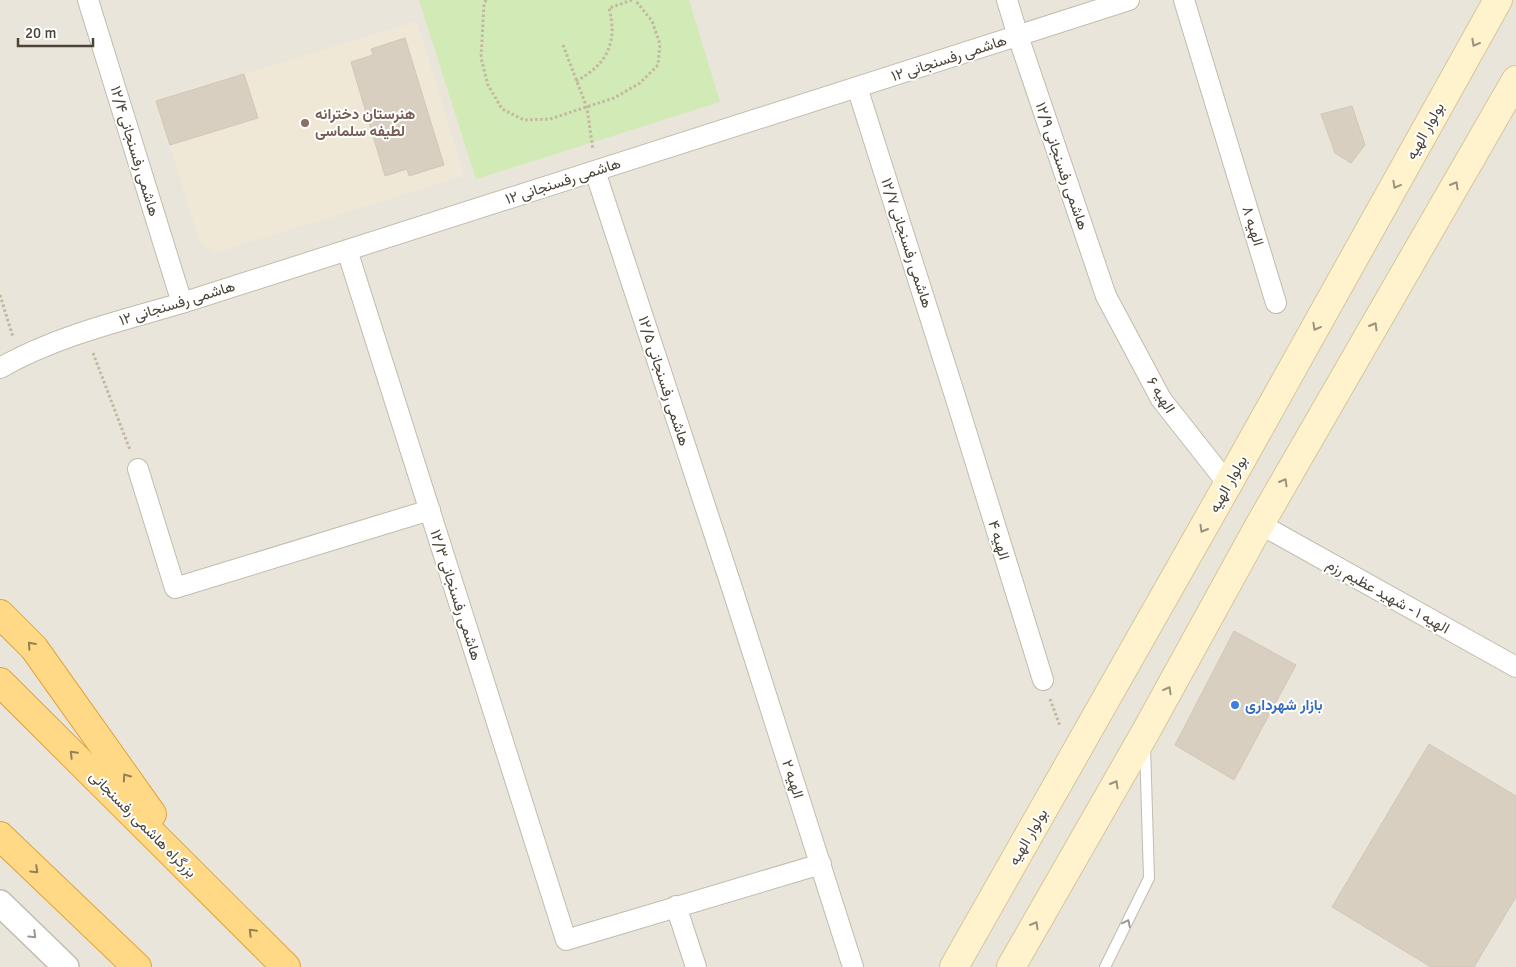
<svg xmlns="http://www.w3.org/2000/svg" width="1516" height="967" font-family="Signika,Vazirmatn,sans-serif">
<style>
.residential{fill:#eae5da}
.education{fill:#efe8d6}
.green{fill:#d2eab5}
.building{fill:#d8cfc1;stroke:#d3c7b4}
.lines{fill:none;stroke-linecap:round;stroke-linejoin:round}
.service-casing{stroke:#c2bbae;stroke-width:12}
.minor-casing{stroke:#c2bbae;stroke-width:22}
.tertiary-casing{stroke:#c2bbae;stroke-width:28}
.secondary-casing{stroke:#d6c79b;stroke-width:30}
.trunk-casing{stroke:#e0a43c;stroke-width:30}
.path{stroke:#c4b79f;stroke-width:3;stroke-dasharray:2.5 2.5;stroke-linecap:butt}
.service{stroke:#fff;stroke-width:10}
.minor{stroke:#fff;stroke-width:20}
.tertiary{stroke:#fff;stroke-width:25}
.secondary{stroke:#fff3cd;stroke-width:28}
.trunk{stroke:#ffd985;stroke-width:28}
.oneway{stroke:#9c937c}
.oneway2{stroke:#938057}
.oneway3{stroke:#9c9892}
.education-dot{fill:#8d6e63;stroke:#fff;stroke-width:2}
.shop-dot{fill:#3f7fe0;stroke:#fff;stroke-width:2}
.labels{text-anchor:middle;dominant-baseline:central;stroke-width:4;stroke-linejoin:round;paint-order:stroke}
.street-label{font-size:15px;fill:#4b4439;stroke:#fff}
.education-label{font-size:15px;font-weight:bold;fill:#785e54;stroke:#fff;text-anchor:start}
.shop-label{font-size:15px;font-weight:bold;fill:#366cbe;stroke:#fff;text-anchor:start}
</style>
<rect width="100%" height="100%" fill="#f6f3ec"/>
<path class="residential" d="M0,0h1516v967h-1516z"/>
<path class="education" d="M417,21l47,155 -250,77 -14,-10 -44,-142z"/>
<path class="green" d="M419,0h270l31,102 -244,77z"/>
<path class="building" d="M405,38l39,127 -35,11 -2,-7 -22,7 -34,-114 22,-7 -2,-6z
M244,74l14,44 -88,27 -14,-44z
M1352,106l13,39 -14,18 -16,-10 -14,-39z
M1234,631l62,34 -62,115 -59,-35z
M1429,744l87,52v101l-42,70h-43l-99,-60z"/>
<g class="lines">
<defs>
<path id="service" d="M1105,967l44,-89 -4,-132"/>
<path id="minor" d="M88,0l94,303
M1007,0l11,36 88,260 55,103 67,85
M1184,0l92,303
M857,87l99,312 87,281
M595,171l138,420 120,376
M347,250l219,690 255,-76
M0,368c56,-32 120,-47 182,-65l947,-303
M138,469l37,119 255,-78
M1260,524l256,143
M676,906l20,61"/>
<path id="tertiary" d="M0,903l66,64"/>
<path id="secondary" d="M954,967l274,-483 270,-484
M1011,967l134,-234 115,-209 256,-444"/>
<path id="trunk" d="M0,614l34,34 118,166
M0,682l286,285
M0,836l137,131"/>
</defs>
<use href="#service" class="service-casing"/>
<use href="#minor" class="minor-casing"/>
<use href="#tertiary" class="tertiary-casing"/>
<use href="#secondary" class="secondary-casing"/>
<use href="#trunk" class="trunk-casing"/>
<path class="path" d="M486,0l-2,4 -3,54 7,27 14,24 22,11 26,-1 64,-21 26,-15 18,-18 2,-21 -8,-23 -17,-21
M563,45l24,63 6,42
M576,81c31,-16 42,-39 33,-73l23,-8
M0,295l13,42
M93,353l37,97
M1050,699l10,27"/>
<use href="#service" class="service"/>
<use href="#minor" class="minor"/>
<use href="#tertiary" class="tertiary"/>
<use href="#secondary" class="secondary"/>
<use href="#trunk" class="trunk"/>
</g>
<defs><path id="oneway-chevron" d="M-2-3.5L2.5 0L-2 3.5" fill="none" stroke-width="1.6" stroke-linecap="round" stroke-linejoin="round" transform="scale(1.25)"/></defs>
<g class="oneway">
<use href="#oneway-chevron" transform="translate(1475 43) rotate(119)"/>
<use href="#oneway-chevron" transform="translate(1396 185) rotate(119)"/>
<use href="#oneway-chevron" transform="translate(1455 185) rotate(-60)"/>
<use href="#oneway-chevron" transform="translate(1374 326) rotate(-60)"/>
<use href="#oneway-chevron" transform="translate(1316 327) rotate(119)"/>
<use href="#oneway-chevron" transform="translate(1284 482) rotate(-60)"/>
<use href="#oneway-chevron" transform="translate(1203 529) rotate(120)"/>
<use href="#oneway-chevron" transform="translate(1168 690) rotate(-61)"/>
<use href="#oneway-chevron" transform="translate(1115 784) rotate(-60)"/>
<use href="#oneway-chevron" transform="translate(1035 925) rotate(-60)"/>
</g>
<g class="oneway2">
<use href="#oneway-chevron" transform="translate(31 645) rotate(-132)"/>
<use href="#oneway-chevron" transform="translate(73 754) rotate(-135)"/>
<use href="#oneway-chevron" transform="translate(126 777) rotate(-125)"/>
<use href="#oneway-chevron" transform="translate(35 870) rotate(44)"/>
<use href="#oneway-chevron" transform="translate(252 932) rotate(-135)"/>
</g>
<g class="oneway3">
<use href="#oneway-chevron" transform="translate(1127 923) rotate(-64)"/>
<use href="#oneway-chevron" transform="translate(33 935) rotate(44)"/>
</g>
<circle class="education-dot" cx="305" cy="123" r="5"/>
<circle class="shop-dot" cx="1235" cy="705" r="5"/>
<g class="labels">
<g class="street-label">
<text transform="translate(949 58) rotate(-18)">هاشمی رفسنجانی ۱۲</text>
<text transform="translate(1425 131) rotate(-61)">بولوار الهیه</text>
<text transform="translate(135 151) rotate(73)">هاشمی رفسنجانی ۱۲/۴</text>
<text transform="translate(1062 166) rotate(71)">هاشمی رفسنجانی ۱۲/۹</text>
<text transform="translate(563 181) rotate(-18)">هاشمی رفسنجانی ۱۲</text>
<text transform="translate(1253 226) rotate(73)">الهیه ۸</text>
<text transform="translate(907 243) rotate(72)">هاشمی رفسنجانی ۱۲/۷</text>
<text transform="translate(177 303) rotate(-17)">هاشمی رفسنجانی ۱۲</text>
<text transform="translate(664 381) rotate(72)">هاشمی رفسنجانی ۱۲/۵</text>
<text transform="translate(1161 395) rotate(58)">الهیه ۶</text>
<text transform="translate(1228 484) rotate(-61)">بولوار الهیه</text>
<text transform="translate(999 540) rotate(73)">الهیه ۴</text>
<text transform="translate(456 595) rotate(72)">هاشمی رفسنجانی ۱۲/۳</text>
<text transform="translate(1388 596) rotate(29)">الهیه ۱ - شهید عظیم رزم</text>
<text transform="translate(793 779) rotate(72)">الهیه ۲</text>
<text transform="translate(143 824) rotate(45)">بزرگراه هاشمی رفسنجانی</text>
<text transform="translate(1028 837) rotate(-60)">بولوار الهیه</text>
</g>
<g class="education-label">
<text x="315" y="114">هنرستان دخترانه<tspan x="315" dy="17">لطیفه سلماسی</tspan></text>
</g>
<g class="shop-label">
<text x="1245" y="705">بازار شهرداری</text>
</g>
</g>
<path d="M18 38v8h75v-8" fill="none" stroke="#4b4439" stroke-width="2.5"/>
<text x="25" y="38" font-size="15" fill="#4b4439" stroke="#ffffff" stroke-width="4" paint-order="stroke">20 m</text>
</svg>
